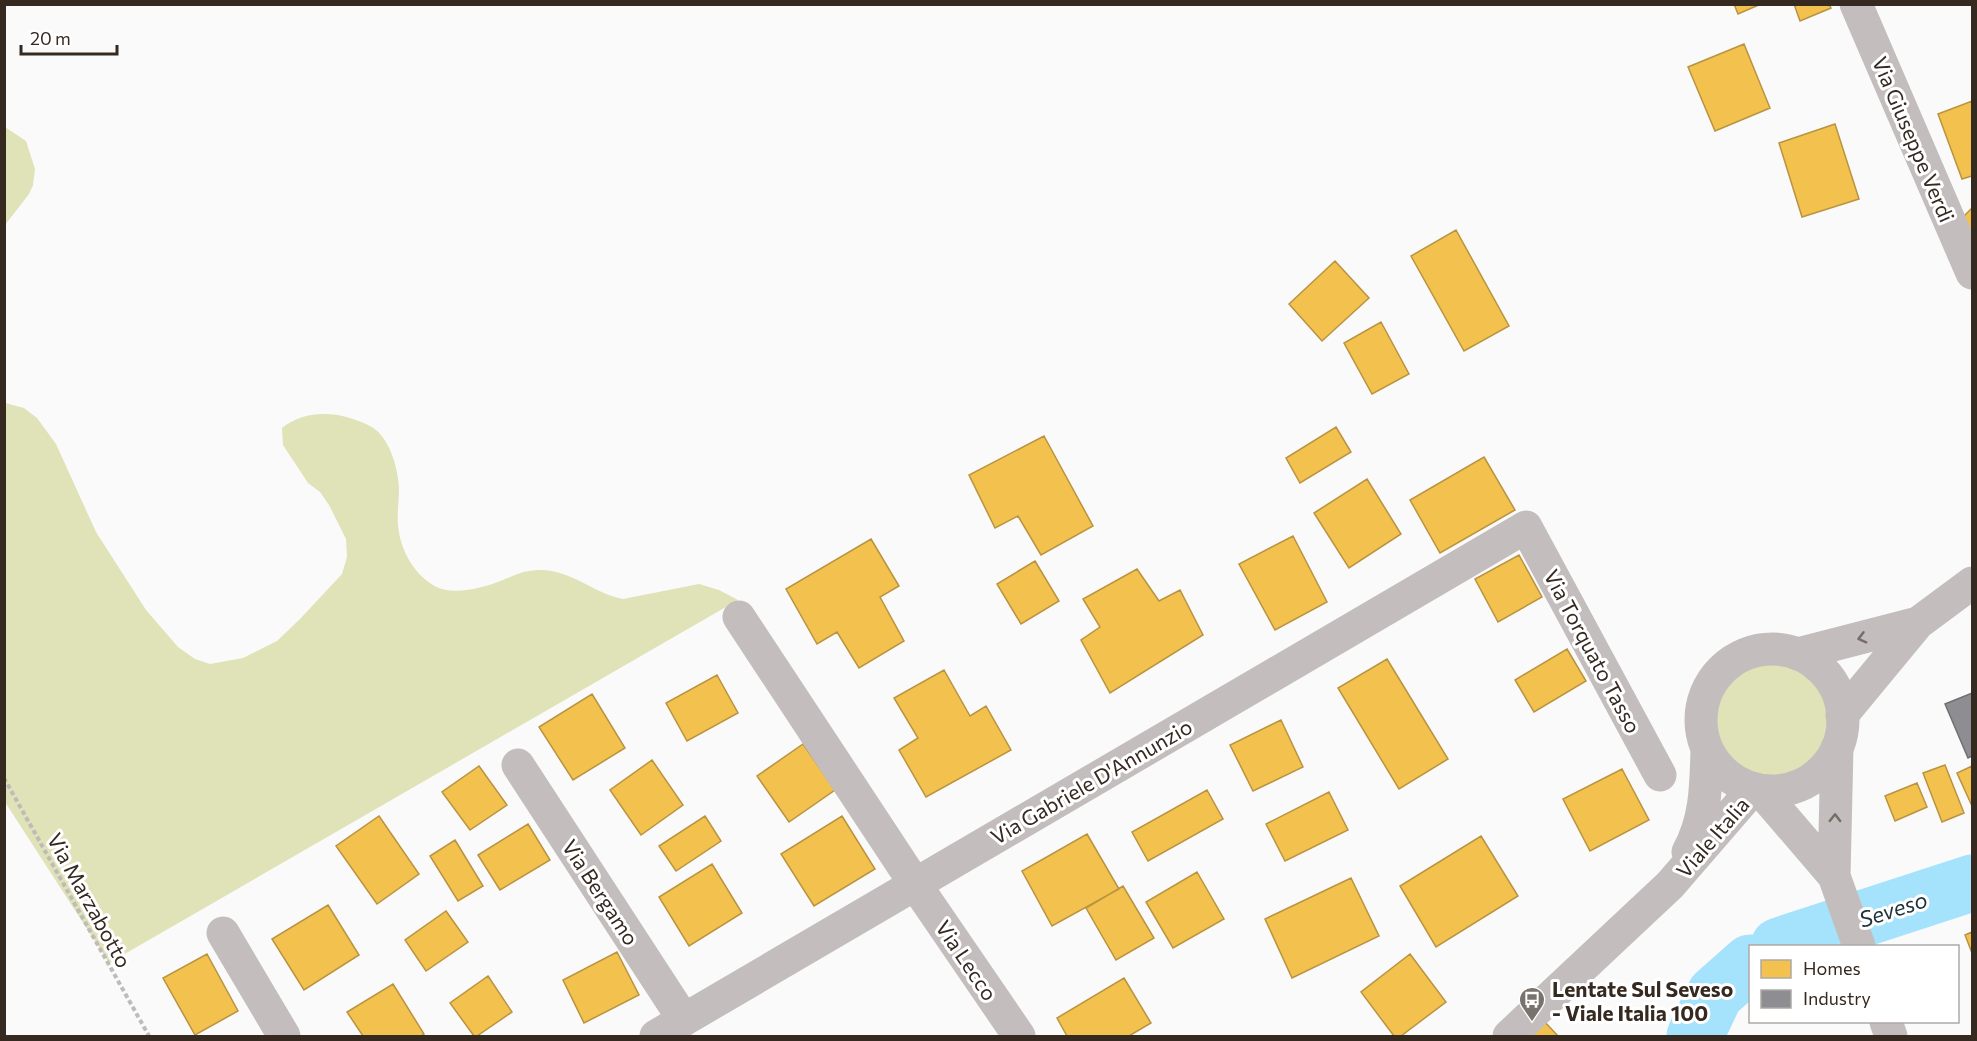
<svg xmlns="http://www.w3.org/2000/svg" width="1977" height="1041" font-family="Commissioner,sans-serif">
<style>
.green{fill:#e0e2b7}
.homes{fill:#f2c14e;stroke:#b99340;stroke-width:1.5}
.industry{fill:#8d8d92;stroke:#736f70;stroke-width:1.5}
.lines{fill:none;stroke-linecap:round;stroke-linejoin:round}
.river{stroke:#a5e2fc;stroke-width:57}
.path{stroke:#bebbba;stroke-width:4;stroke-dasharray:4.5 3;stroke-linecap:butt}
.minor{stroke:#c3bdbd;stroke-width:33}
.tertiary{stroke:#c3bdbd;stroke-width:33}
.oneway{stroke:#756c67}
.labels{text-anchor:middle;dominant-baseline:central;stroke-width:6;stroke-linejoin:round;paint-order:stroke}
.street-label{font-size:21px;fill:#352920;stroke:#fff}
.poi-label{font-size:21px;font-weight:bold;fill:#352920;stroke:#fff;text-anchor:start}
.water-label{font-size:22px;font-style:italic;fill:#1c313a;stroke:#fff}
</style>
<rect width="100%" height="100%" fill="#fafafa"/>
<path class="green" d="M5,127l21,14 9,28 -2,16 -4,9 -24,31z
M5,403l19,5 13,10 19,26 40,88 50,78 32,37 17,12 15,5 33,-6 34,-17 23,-22 42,-45 5,-17 -1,-18 -17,-34 -9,-13 -12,-9 -25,-38 -1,-17c16,-13 36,-16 56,-13 10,2 30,8 38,15 15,13 22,39 23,58 0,12 -2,25 -1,37 2,24 15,48 35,60 19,12 50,3 70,-5 8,-3 17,-8 26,-9 37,-7 62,22 94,28l76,-15 20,6 19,10 -629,363 -104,-161z
M1710 719a63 63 0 1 1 126 0a63 63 0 1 1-126 0Z"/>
<path class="homes" d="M1734,4h27l-23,10z
M1794,4h35l2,4 -31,13z
M1744,44l26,64 -55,23 -27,-64z
M1972,101v75l-10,3 -24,-65z
M1835,124l24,75 -57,18 -23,-74z
M1972,208v31l-15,-16z
M1456,230l53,96 -45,25 -53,-95z
M1335,261l34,37 -47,43 -33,-37z
M1381,322l28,52 -37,20 -28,-51z
M1336,427l15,25 -51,31 -14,-25z
M1044,436l49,90 -52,29 -23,-39 -23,12 -26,-53z
M1484,457l31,53 -75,43 -30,-53z
M1367,479l34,55 -52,34 -35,-55z
M1293,536l34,66 -52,28 -36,-66z
M871,539l28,47 -19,11 24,44 -45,27 -22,-36 -20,12 -31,-55z
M1519,555l23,42 -44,25 -23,-43z
M1035,561l24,40 -38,23 -24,-40z
M1137,569l22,32 21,-11 23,45 -93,58 -29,-53 19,-13 -17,-28z
M1567,649l19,32 -52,31 -19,-32z
M1387,659l61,100 -49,30 -61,-101z
M944,670l26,46 16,-10 25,44 -85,47 -27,-47 19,-12 -24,-40z
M717,675l21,38 -51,28 -21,-38z
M592,694l33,54 -52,32 -34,-53z
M1281,720l22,47 -50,24 -23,-46z
M803,744l32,46 -46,32 -32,-46z
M652,760l31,45 -42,30 -31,-45z
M1945,765l19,48 -22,9 -19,-49z
M479,766l28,39 -37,25 -28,-38z
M1972,766v40l-15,-33z
M1622,769l27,51 -59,31 -27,-52z
M1917,783l10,24 -32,14 -10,-25z
M1207,790l16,29 -75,42 -16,-29z
M1329,792l19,38 -63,31 -19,-37z
M379,816l40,58 -42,30 -41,-58z
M705,816l16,25 -45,30 -17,-25z
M842,816l33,53 -61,37 -33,-52z
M528,824l22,36 -50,30 -22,-35z
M1087,834l32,55 -67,37 -30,-55z
M1481,836l37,60 -82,51 -36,-61z
M455,840l28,46 -25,15 -28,-45z
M712,864l30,49 -53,33 -30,-49z
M1197,872l27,47 -51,29 -27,-46z
M1351,878l28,58 -87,42 -27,-59z
M1123,886l31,52 -38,22 -30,-52z
M328,905l31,50 -55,35 -32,-51z
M446,911l22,31 -42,29 -21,-31z
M1972,932v21l-7,-18z
M617,952l22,43 -55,28 -21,-43z
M207,954l31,57 -43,24 -32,-57z
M1410,954l36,48 -45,34h-7l-33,-44z
M488,976l24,36 -35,24h-3l-24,-33z
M1124,978l27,45 -22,13h-62l-10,-18z
M393,984l31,50 -3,2h-58l-16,-24z
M1543,1020l15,16h-32z"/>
<path class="industry" d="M1972,693v63l-4,2 -23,-54z"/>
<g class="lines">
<path class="river" d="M1779,946l193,-63
M1695,1036l20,-42 35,-31"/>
<path class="path" d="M4,778l145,258"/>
<path class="minor" d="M1856,4l116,269
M739,617l176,267 104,152
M1798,654l120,-31
M1842,715l76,-92 54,-40
M518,765l166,255
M223,933l61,103
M656,1036l870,-509 134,248"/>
<path class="tertiary" d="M1701 720a71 71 0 1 1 142 0a71 71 0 1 1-142 0Z
M1761,791l73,85 25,70
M1688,852c18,-33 18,-66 19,-103
M1834,876l3,-128
M1886,1022l5,14
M1509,1036l161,-151 83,-96"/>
</g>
<defs><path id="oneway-chevron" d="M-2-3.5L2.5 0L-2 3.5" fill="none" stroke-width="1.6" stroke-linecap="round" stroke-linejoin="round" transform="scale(1.5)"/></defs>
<g class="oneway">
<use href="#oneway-chevron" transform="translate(1862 638) rotate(165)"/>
<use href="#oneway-chevron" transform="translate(1835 818) rotate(-89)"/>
</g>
<defs>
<symbol id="bus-pin" viewBox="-11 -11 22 30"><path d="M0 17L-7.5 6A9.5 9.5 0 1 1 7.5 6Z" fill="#7a726c" stroke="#fff"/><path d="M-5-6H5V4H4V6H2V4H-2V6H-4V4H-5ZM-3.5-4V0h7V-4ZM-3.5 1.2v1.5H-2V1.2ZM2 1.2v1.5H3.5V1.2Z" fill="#fff"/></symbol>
</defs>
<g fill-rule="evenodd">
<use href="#bus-pin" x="1517" y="985" width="30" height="40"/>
</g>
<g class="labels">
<g class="street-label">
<text transform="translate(1914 139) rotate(67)">Via Giuseppe Verdi</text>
<text transform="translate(1593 651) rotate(62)">Via Torquato Tasso</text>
<text transform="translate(1091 781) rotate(-30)">Via Gabriele D'Annunzio</text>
<text transform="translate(1712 837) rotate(-49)">Viale Italia</text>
<text transform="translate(601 892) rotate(57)">Via Bergamo</text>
<text transform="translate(90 900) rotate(61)">Via Marzabotto</text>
<text transform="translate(967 960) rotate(56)">Via Lecco</text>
</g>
<g class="poi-label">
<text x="1552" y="988">Lentate Sul Seveso<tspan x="1552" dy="24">- Viale Italia 100</tspan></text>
</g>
<g class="water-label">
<text transform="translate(1893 909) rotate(-18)">Seveso</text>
</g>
</g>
<rect width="1977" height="1041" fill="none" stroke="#352920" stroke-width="12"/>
<rect x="1749" y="945" width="210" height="78" fill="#ffffff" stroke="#aea9a6" stroke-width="1.5"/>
<rect x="1761" y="960" width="30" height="18" fill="#f2c14e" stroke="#aea9a6" stroke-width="1.5"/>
<text x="1803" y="975" font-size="18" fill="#352920">Homes</text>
<rect x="1761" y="990" width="30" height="18" fill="#8d8d92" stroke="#aea9a6" stroke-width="1.5"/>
<text x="1803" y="1005" font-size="18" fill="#352920">Industry</text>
<path d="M21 45v9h96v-9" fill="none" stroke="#352920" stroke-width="3"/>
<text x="30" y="45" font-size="18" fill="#352920" stroke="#ffffff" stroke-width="4.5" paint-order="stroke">20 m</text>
</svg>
